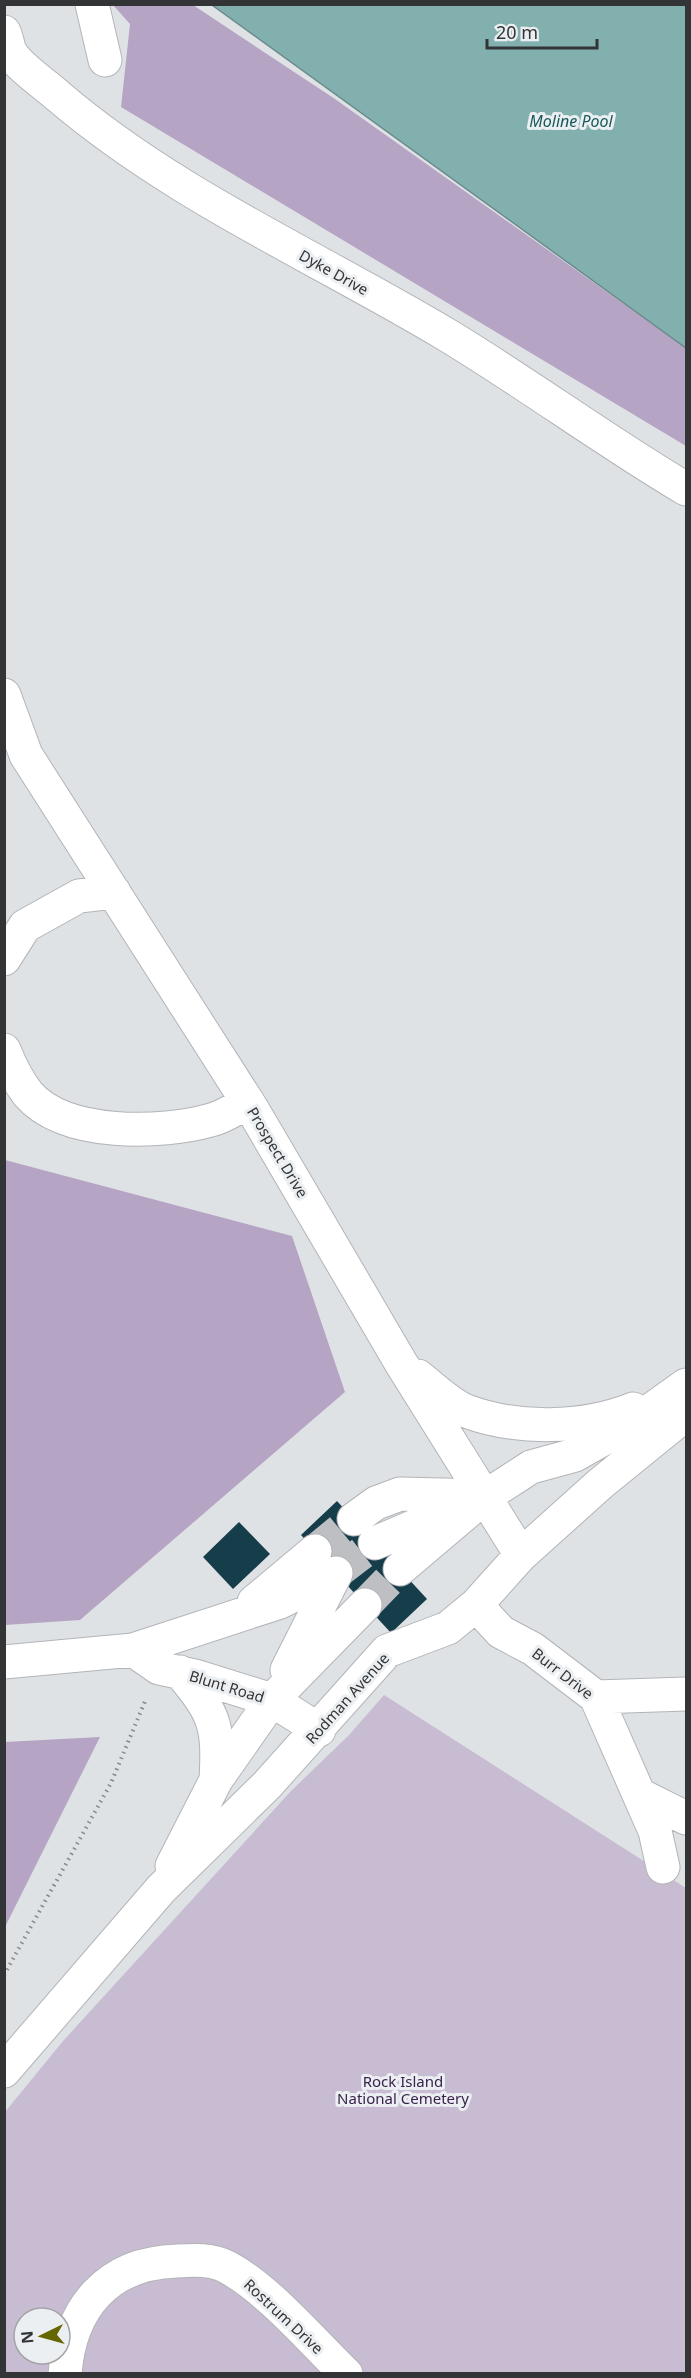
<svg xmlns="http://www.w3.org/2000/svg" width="691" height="2378" font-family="'Noto Sans',sans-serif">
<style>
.green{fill:#c8bcd2;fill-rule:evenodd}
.forest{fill:#b5a4c4}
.water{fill:#81b0af;stroke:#6a8b8a;stroke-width:1.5}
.building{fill:#153d4a}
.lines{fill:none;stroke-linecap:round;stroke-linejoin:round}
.minor-tunnel{stroke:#bdbfc2;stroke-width:33;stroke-dasharray:33 16;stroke-linecap:butt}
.minor-casing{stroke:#b2b4b8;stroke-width:35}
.path{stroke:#86888a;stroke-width:4;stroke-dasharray:1.5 4.5;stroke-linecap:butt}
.minor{stroke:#fff;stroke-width:33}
.labels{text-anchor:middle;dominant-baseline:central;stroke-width:6;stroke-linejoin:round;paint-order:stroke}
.street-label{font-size:15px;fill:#333435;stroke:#eceff2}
.park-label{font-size:15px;fill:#3a224d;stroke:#eceff2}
.water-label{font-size:16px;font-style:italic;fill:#17595a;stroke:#eceff2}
</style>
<rect width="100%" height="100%" fill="#dfe2e5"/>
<path class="green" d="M384,1695l302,193v485l-681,1v-262l58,-71 228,-250 58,-56zM24,2318h36v36h-36z"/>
<path class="forest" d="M113,5h80l142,94 351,249v98l-565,-339 9,-83z
M5,1160l287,76 53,156 -265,228 -75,5z
M100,1737l-95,190v-185z"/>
<path class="water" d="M212,5h474v343z"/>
<path class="building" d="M337,1501l90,98 -36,34 -90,-98z
M239,1522l31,32 -37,35 -30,-32z"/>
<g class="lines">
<path class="minor-tunnel" d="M315,1551l39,-32
M336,1573l39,-30
M365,1605l35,-36"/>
<defs>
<path id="minor" d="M92,4l13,56
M4,32c3,6 4,16 7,21 8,14 35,32 47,43 116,99 259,161 389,239 81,49 158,106 239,154
M4,695l22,60 228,357 147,251 120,192
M4,959l21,-33 54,-30 35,-4
M4,1050c6,15 13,30 24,44 37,43 134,40 183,26 13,-3 25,-12 37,-18
M418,1376c14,11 31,28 48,35 51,19 117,18 167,-2
M354,1519l22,-16 24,-9 86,2
M375,1543l82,-35
M400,1569l86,-73 45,-29 44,-12 62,-35 49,-35
M254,1602l61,-51
M476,1605l25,27 32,17 63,48 59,134 8,36
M4,1662l129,-12
M287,1670l49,-97
M180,1672c35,42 39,53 36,108
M596,1697l90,-3
M319,1730l-47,-30 -77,-24 -36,-8 -26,-18 147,-48 52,-26
M640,1795l46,23
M172,1866l44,-86 56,-80 93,-95
M4,2071l157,-182 106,-104 120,-134 61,-23 28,-23 45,-50 79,-71 86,-70
M65,2374c5,-67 43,-111 112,-113 16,-1 35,-2 50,6 41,22 84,73 119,107"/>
</defs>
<use href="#minor" class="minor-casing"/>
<path class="path" d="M4,1975l107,-192 35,-84"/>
<use href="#minor" class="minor"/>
</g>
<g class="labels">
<g class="street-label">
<text transform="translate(334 272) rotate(29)">Dyke Drive</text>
<text transform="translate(278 1152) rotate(59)">Prospect Drive</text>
<text transform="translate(563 1673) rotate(38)">Burr Drive</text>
<text transform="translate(227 1686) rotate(17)">Blunt Road</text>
<text transform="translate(347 1698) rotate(-48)">Rodman Avenue</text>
<text transform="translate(284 2316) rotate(43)">Rostrum Drive</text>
</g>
<g class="park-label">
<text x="403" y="2081">Rock Island<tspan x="403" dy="17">National Cemetery</tspan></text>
</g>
<g class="water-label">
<text x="571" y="121">Moline Pool</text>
</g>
</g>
<rect width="691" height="2378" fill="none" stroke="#333435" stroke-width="12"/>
<g transform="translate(42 2336) rotate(265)"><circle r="28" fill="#eceff2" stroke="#a2a4a6" stroke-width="1.5"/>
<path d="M0-4.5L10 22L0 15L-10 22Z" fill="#656600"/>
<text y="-9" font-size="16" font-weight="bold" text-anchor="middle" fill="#333435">N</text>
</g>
<path d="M487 39v9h110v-9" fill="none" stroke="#333435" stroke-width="3"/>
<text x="496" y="39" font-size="18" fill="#333435" stroke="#eceff2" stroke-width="4.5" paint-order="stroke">20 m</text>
</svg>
